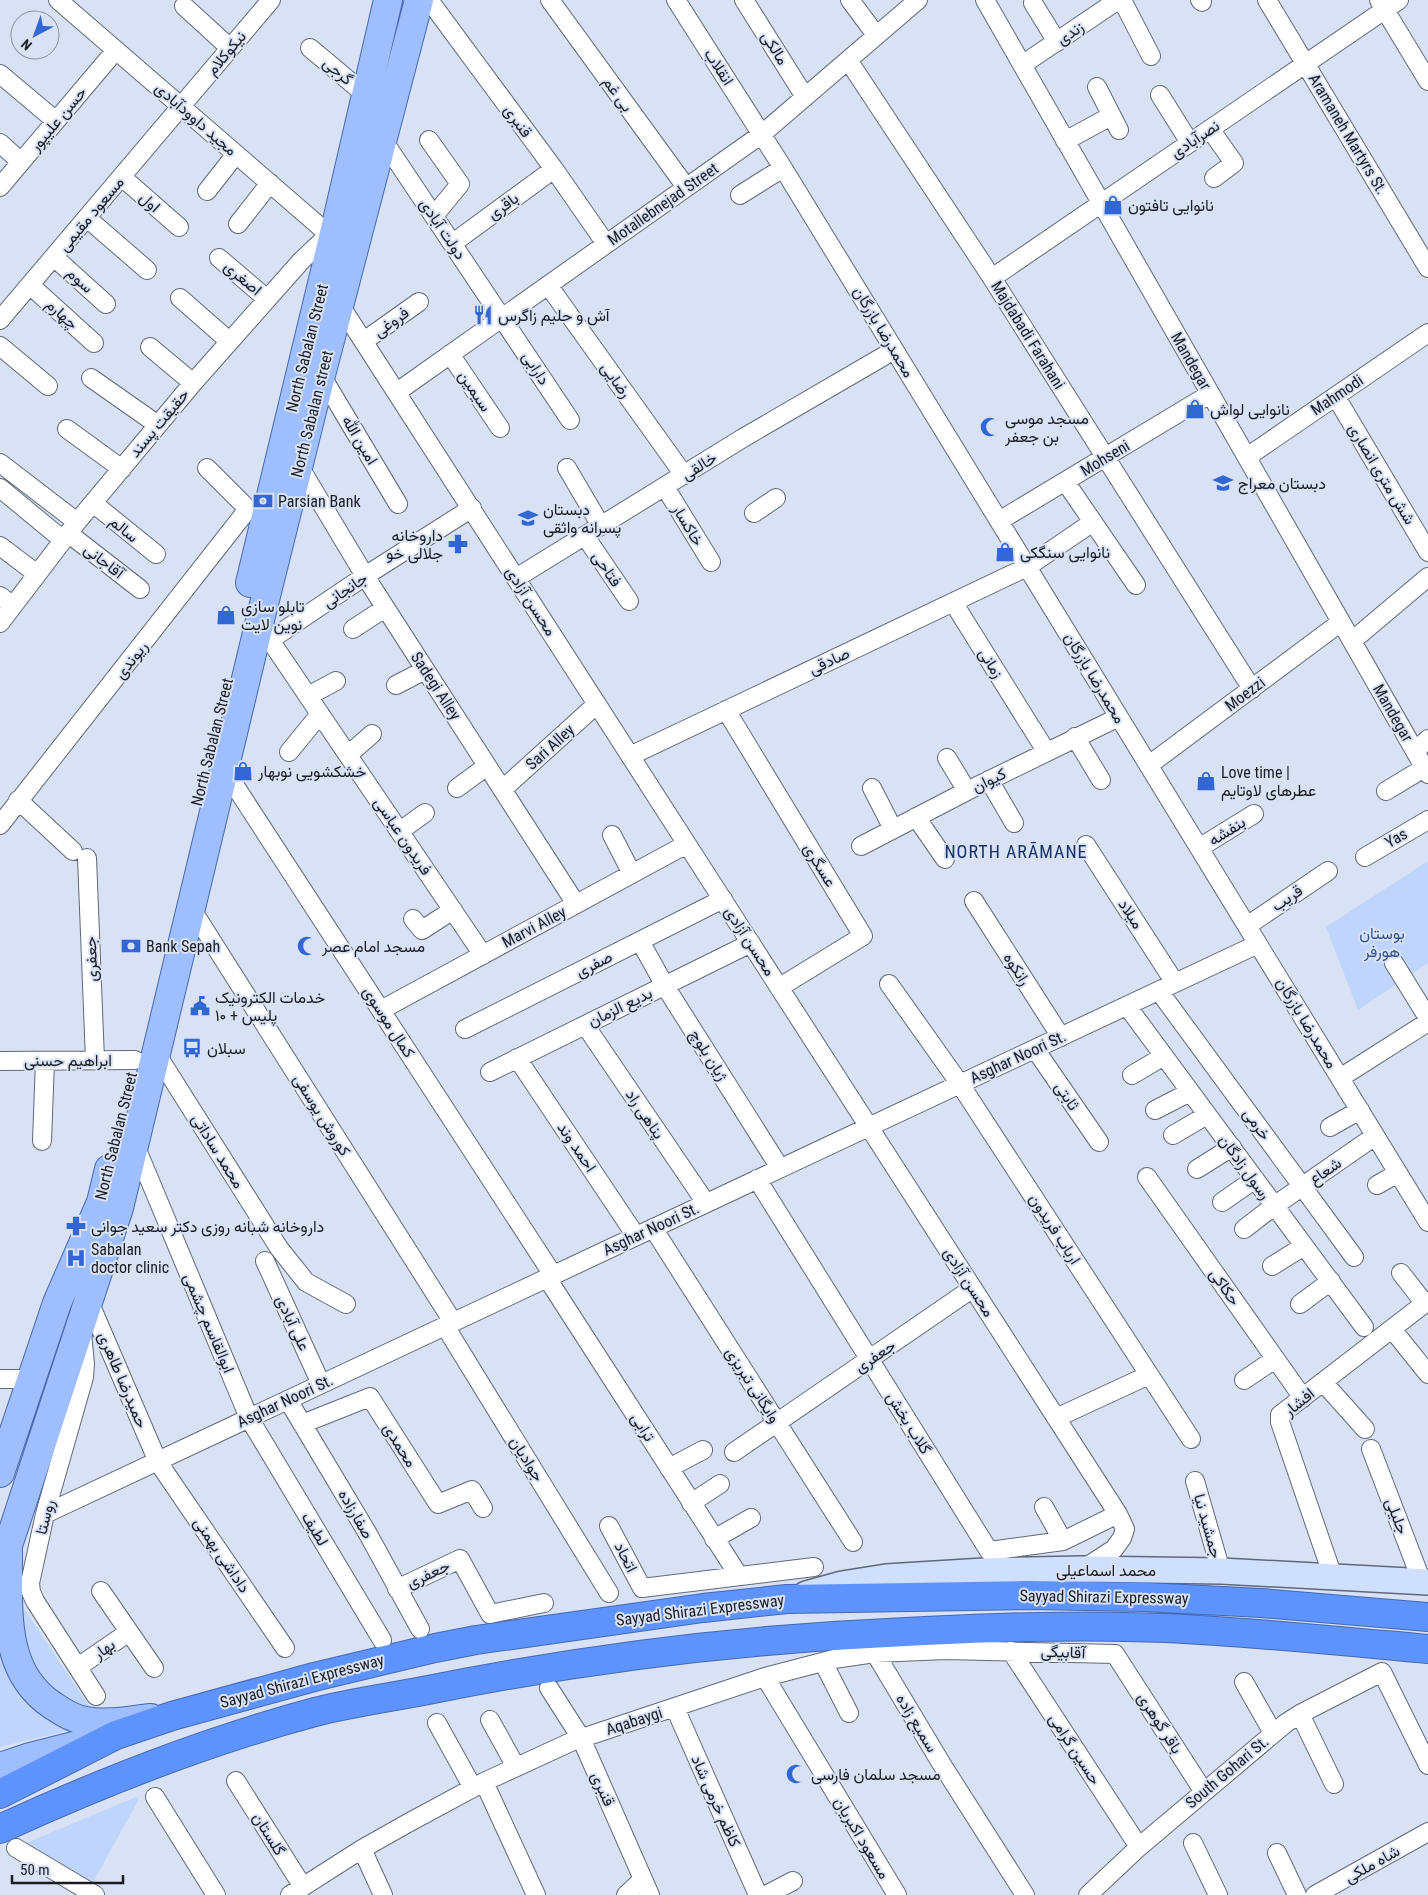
<svg xmlns="http://www.w3.org/2000/svg" width="1428" height="1895" font-family="'Roboto Condensed',Vazirmatn,sans-serif">
<style>
.green{fill:#c0d5fb}
.lines{fill:none;stroke-linecap:round;stroke-linejoin:round}
.street-casing{stroke:#616978;stroke-width:20}
.secondary-casing{stroke:#616978;stroke-width:28}
.primary-casing{stroke:#4669b0;stroke-width:30}
.highway-casing{stroke:#4669b0;stroke-width:30}
.street{stroke:#fff;stroke-width:18}
.secondary{stroke:#cfdffe;stroke-width:25}
.primary{stroke:#9ebefe;stroke-width:28}
.highway{stroke:#5e93fd;stroke-width:28}
.labels{text-anchor:middle;dominant-baseline:central;stroke-width:4;stroke-linejoin:round;paint-order:stroke}
.street-label{font-size:16px;fill:#181c22;stroke:#d8e2f4}
.poi-label{font-size:16px;fill:#181c22;stroke:#d8e2f4;text-anchor:start}
.park-label{font-size:16px;fill:#335392;stroke:#d8e2f4}
.neighbourhood-label{font-size:18px;letter-spacing:1px;fill:#183167;stroke:#d8e2f4}
</style>
<rect width="100%" height="100%" fill="#d8e2f4"/>
<path class="green" d="M1428,861v102l-70,47 -32,-83z
M23,1607l68,102 -15,-5 -23,-10 -15,-15 -19,-46z
M0,1643l82,84 -82,20z
M136,1797l3,2 -47,85 -68,-40z"/>
<g class="lines">
<defs>
<path id="street" d="M58,0l275,238
M429,0l125,169 52,75
M550,0l136,187
M676,0l107,168 645,1054
M744,0l61,97
M850,0l26,35
M985,0l443,774
M1122,0l29,56
M1200,0l2,2
M1267,0l161,268
M1379,0l49,81
M1033,3l24,39
M184,6l46,42
M310,48l56,47
M848,60l144,218 260,411
M1022,65l96,-65
M0,74l56,47
M1097,87l22,43
M1160,95l30,48
M1210,129l24,34 -20,15
M383,140l187,280
M429,140l31,44 -26,32
M1065,141l46,-25
M0,143l21,19
M122,177l57,50
M0,187l116,-137
M207,191l29,-37
M740,195l43,-27
M87,218l60,52
M238,224l32,-41
M453,243l101,-74
M54,257l52,47
M219,258l48,41
M992,278l407,-278
M30,285l64,58
M548,285l136,190
M180,298l49,43
M340,305l778,1209 7,15 -3,9 -8,11 -31,20
M0,320l271,-320
M364,341l55,-39
M0,346l48,40
M150,347l43,36
M450,354l50,74
M321,375l77,129
M91,378l67,47
M397,392l365,-258 156,-134
M1336,397l92,155
M67,429l55,40
M1247,457l181,-124
M0,463l77,59
M299,466l66,110 211,328
M207,468l41,41
M567,468l34,58
M665,487l46,75
M0,488l63,52
M1071,490l65,95
M93,503l63,51
M754,513l22,-15
M999,521l211,-127
M68,533l72,56
M585,536l44,65
M0,546l37,28
M516,578l227,-140 141,-82
M0,596l13,10
M953,602l76,122
M261,617l9,23 213,315
M0,623l77,-101 116,-139 108,-122 20,-19 12,-4
M353,629l32,-21
M270,640l95,-64 107,-68
M1352,641l76,-64
M396,685l29,-15
M308,696l28,-15
M726,710l137,226 -83,51
M1031,727l15,24
M1075,737l26,43
M1415,751l13,-12
M289,752l31,-38
M348,755l24,-21
M630,756l397,-189 66,-45
M947,758l20,33
M1149,765l192,-143
M224,769l329,506
M989,780l25,43
M457,788l30,-22
M872,788l21,41
M503,789l94,-85
M1386,791l38,-23
M18,800l55,51
M916,817l29,42
M0,825l248,-316 19,3
M400,831l25,-18
M612,835l20,39
M1086,845l89,138
M861,846l106,-55 152,-74
M1199,848l55,-34
M1365,857l63,-37
M87,858l8,202
M974,901l87,136
M191,908l262,414
M413,919l9,11 31,-20
M1247,926l81,-55
M640,941l25,45 115,182
M1394,963l34,55
M889,984l71,100 231,355
M1159,991l195,266
M1127,1006l237,321
M381,1010l306,-166
M585,1025l121,178
M465,1029l258,-130
M1035,1049l64,93
M156,1053l123,195 27,34 40,22
M517,1058l119,178
M0,1061l135,-1
M490,1072l261,-129
M1132,1075l32,-19
M1340,1078l88,-56
M1155,1110l35,-18
M1330,1127l30,-17
M1173,1135l34,-20
M42,1141l3,-80
M135,1145l114,273 133,222
M1197,1169l35,-22
M1147,1177l156,221
M757,1179l232,372 74,-10 55,-27
M1377,1185l21,-12
M1222,1202l33,-23
M653,1228l200,314
M1244,1229l30,-23 101,-70
M265,1261l56,123
M1272,1266l32,-20
M1401,1273l24,31
M547,1278l192,298
M88,1299l70,163 127,186
M1300,1304l31,-23
M445,1326l164,267
M1392,1329l36,45
M82,1333l3,31 -1,13 -39,137 -15,69 1,9 4,9 61,95
M0,1379h32
M1244,1380l31,-21
M1323,1382l42,47
M288,1400l80,134 52,95
M1056,1418l93,-43
M302,1424l68,-27 68,107 34,-14 11,18
M1371,1449l51,133
M734,1452l239,-164
M669,1468l34,-18
M1195,1481l26,90
M691,1503l29,-19
M1044,1507l19,34
M45,1514l1213,-570
M609,1526l33,62 172,-21
M714,1539l37,-21
M1333,1577l-53,-155v-7l148,-114
M397,1589l63,-30 30,55 54,-11
M101,1591l53,77
M1011,1651l128,196
M875,1653l66,110 84,132
M823,1662l26,51
M78,1667l51,-35
M765,1677l132,218
M1244,1682l29,51
M549,1688l32,50 69,157
M675,1708l83,187
M1300,1714l34,70
M490,1720l26,47
M437,1723l36,65
M236,1781l67,106
M484,1782l52,113
M155,1797l61,98
M1193,1843l25,52
M16,1848l79,47
M362,1849l21,46
M1277,1853l20,42
M290,1895l72,-46 46,-26 76,-41 89,-41 192,-64 69,-18 41,-6 71,-3 169,4 89,138
M626,1895l17,-16
M766,1895l27,-14
M1088,1895l51,-48 147,-124 14,-9 82,-42 46,93
M1315,1895l113,-63"/>
<path id="secondary" d="M806,1594l36,-10 44,-7 98,-6 99,-2 138,2 207,11"/>
<path id="primary" d="M250,583l83,-345 55,-238
M0,1473l57,-170 44,-101 8,-33
M8,1551c1,55 -8,119 44,154 11,7 21,14 34,16 21,4 44,-1 65,-3
M0,1570l119,-362 142,-592 60,-241 98,-375
M0,1767l30,-10 63,-16"/>
<path id="highway" d="M0,1794l116,-59 56,-19 142,-39 121,-29 41,-8 227,-32 84,-9 242,-4 116,2 116,6 167,14
M0,1829c102,-47 207,-88 315,-117 35,-9 72,-14 108,-21 153,-31 308,-51 464,-58 93,-5 186,-9 278,-5 88,4 176,13 263,21"/>
</defs>
<use href="#street" class="street-casing"/>
<use href="#secondary" class="secondary-casing"/>
<use href="#primary" class="primary-casing"/>
<use href="#highway" class="highway-casing"/>
<use href="#street" class="street"/>
<use href="#secondary" class="secondary"/>
<use href="#primary" class="primary"/>
<use href="#highway" class="highway"/>
</g>
<defs>
<symbol id="shop-bare" viewBox="-9 -9 18 18"><path d="M-5-2.5h2.3a2.7 3.5 0 0 1 5.4 0H5L5.5 6h-11ZM-1.5-2.5h3a1.5 2.3 0 0 0-3 0Z" fill="#3266d4" stroke="#d8e2f4" stroke-width="2.5" paint-order="stroke"/></symbol>
<symbol id="restaurant-bare" viewBox="-9 -9 18 18"><path d="M-5-6h1v4h1v-4h1v4h1v-4h1v5L-1.5 .5V6h-2V.5L-5-1ZM5-6V6H3V1.5H1.5Q1.5-4 5-6Z" fill="#3266d4" stroke="#d8e2f4" stroke-width="2.5" paint-order="stroke"/></symbol>
<symbol id="mosque-bare" viewBox="-9 -9 18 18"><path d="M3.5-4.9A6 6 0 1 0 3.5 4.9A5 5 0 1 1 3.5-4.9Z" fill="#3266d4" stroke="#d8e2f4" stroke-width="2.5" paint-order="stroke"/></symbol>
<symbol id="school-bare" viewBox="-9 -9 18 18"><path d="M0-5L7-2L0 1L-7-2ZM-4 1L0 2.5L4 1V4Q0 6-4 4Z" fill="#3266d4" stroke="#d8e2f4" stroke-width="2.5" paint-order="stroke"/></symbol>
<symbol id="bank-bare" viewBox="-9 -9 18 18"><path d="M-6-4H6V4H-6ZM0-2.3a2.3 2.3 0 1 0 0 4.6a2.3 2.3 0 1 0 0-4.6Z" fill="#3266d4" stroke="#d8e2f4" stroke-width="2.5" paint-order="stroke"/></symbol>
<symbol id="pharmacy-bare" viewBox="-9 -9 18 18"><path d="M-2-6h4v4h4v4h-4v4h-4v-4h-4v-4h4Z" fill="#3266d4" stroke="#d8e2f4" stroke-width="2.5" paint-order="stroke"/></symbol>
<symbol id="civic-bare" viewBox="-9 -9 18 18"><path d="M-.6-6.5H3V-4.5H.6V-3L4-1V1h2V6H-6V1h2V-1L-.6-3ZM-1.2 2.5V6h2.4V2.5Z" fill="#3266d4" stroke="#d8e2f4" stroke-width="2.5" paint-order="stroke"/></symbol>
<symbol id="bus-bare" viewBox="-9 -9 18 18"><path d="M-5-6H5V4H4V6H2V4H-2V6H-4V4H-5ZM-3.5-4V0h7V-4ZM-3.5 1.2v1.5H-2V1.2ZM2 1.2v1.5H3.5V1.2Z" fill="#3266d4" stroke="#d8e2f4" stroke-width="2.5" paint-order="stroke"/></symbol>
<symbol id="hospital-bare" viewBox="-9 -9 18 18"><path d="M-5-5h3v3.5h4V-5h3V5h-3V1.5h-4V5h-3Z" fill="#3266d4" stroke="#d8e2f4" stroke-width="2.5" paint-order="stroke"/></symbol>
</defs>
<g fill-rule="evenodd">
<use href="#shop-bare" x="1099" y="191" width="28" height="28"/>
<use href="#restaurant-bare" x="469" y="301" width="28" height="28"/>
<use href="#shop-bare" x="1181" y="395" width="28" height="28"/>
<use href="#mosque-bare" x="976" y="413" width="28" height="28"/>
<use href="#school-bare" x="1209" y="469" width="28" height="28"/>
<use href="#bank-bare" x="249" y="487" width="28" height="28"/>
<use href="#school-bare" x="514" y="504" width="28" height="28"/>
<use href="#pharmacy-bare" x="444" y="530" width="28" height="28"/>
<use href="#shop-bare" x="991" y="538" width="28" height="28"/>
<use href="#shop-bare" x="212" y="601" width="28" height="28"/>
<use href="#shop-bare" x="229" y="757" width="28" height="28"/>
<use href="#shop-bare" x="1192" y="767" width="28" height="28"/>
<use href="#bank-bare" x="117" y="932" width="28" height="28"/>
<use href="#mosque-bare" x="293" y="932" width="28" height="28"/>
<use href="#civic-bare" x="186" y="992" width="28" height="28"/>
<use href="#bus-bare" x="178" y="1034" width="28" height="28"/>
<use href="#pharmacy-bare" x="62" y="1212" width="28" height="28"/>
<use href="#hospital-bare" x="62" y="1244" width="28" height="28"/>
<use href="#mosque-bare" x="782" y="1760" width="28" height="28"/>
</g>
<g class="labels">
<g class="street-label">
<text transform="translate(1070 33) rotate(-34)">زندی</text>
<text transform="translate(775 48) rotate(58)">مالکی</text>
<text transform="translate(226 53) rotate(-50)">نیکوکلام</text>
<text transform="translate(719 67) rotate(57)">انقلاب</text>
<text transform="translate(338 71) rotate(40)">گرجی</text>
<text transform="translate(618 94) rotate(54)">بی غم</text>
<text transform="translate(58 119) rotate(-50)">حسن علیپور</text>
<text transform="translate(196 119) rotate(41)">مجید داوودآبادی</text>
<text transform="translate(518 121) rotate(54)">قنبری</text>
<text transform="translate(1348 134) rotate(59)">Aramaneh Martyrs St.</text>
<text transform="translate(1195 139) rotate(-34)">نصرآبادی</text>
<text transform="translate(150 202) rotate(42)">اول</text>
<text transform="translate(663 204) rotate(-35)">Motallebnejad Street</text>
<text transform="translate(503 206) rotate(-36)">باقری</text>
<text transform="translate(91 214) rotate(-50)">مسعود مقیمی</text>
<text transform="translate(443 229) rotate(56)">دولت آبادی</text>
<text transform="translate(243 278) rotate(40)">اصغری</text>
<text transform="translate(80 280) rotate(42)">سوم</text>
<text transform="translate(62 314) rotate(42)">چهارم</text>
<text transform="translate(391 322) rotate(-36)">فروغی</text>
<text transform="translate(884 332) rotate(59)">محمدرضا بازرگان</text>
<text transform="translate(1028 335) rotate(58)">Majdabadi Farahani</text>
<text transform="translate(307 348) rotate(-76)">North Sabalan Street</text>
<text transform="translate(1191 361) rotate(60)">Mandegar</text>
<text transform="translate(536 368) rotate(57)">دارابی</text>
<text transform="translate(616 380) rotate(54)">رضایی</text>
<text transform="translate(475 391) rotate(56)">سیمین</text>
<text transform="translate(1337 395) rotate(-34)">Mahmodi</text>
<text transform="translate(312 414) rotate(-76)">North Sabalan street</text>
<text transform="translate(159 423) rotate(-50)">حقیقت پسند</text>
<text transform="translate(360 440) rotate(59)">امین الله</text>
<text transform="translate(1105 458) rotate(-31)">Mohseni</text>
<text transform="translate(699 466) rotate(-32)">خالقی</text>
<text transform="translate(1382 474) rotate(59)">شش متری انصاری</text>
<text transform="translate(688 525) rotate(59)">خاکسار</text>
<text transform="translate(124 529) rotate(39)">سالم</text>
<text transform="translate(104 561) rotate(38)">آقاجانی</text>
<text transform="translate(607 569) rotate(56)">فتاحی</text>
<text transform="translate(345 590) rotate(-34)">جانجانی</text>
<text transform="translate(531 601) rotate(57)">محسن آزادی</text>
<text transform="translate(131 660) rotate(-52)">ریوندی</text>
<text transform="translate(829 661) rotate(-25)">صادقی</text>
<text transform="translate(991 663) rotate(58)">زمانی</text>
<text transform="translate(1095 678) rotate(59)">محمدرضا بازرگان</text>
<text transform="translate(436 686) rotate(57)">Sadegi Alley</text>
<text transform="translate(1245 694) rotate(-37)">Moezzi</text>
<text transform="translate(1393 713) rotate(60)">Mandegar</text>
<text transform="translate(212 742) rotate(-76)">North Sabalan Street</text>
<text transform="translate(550 747) rotate(-42)">Sari Alley</text>
<text transform="translate(989 780) rotate(-26)">کیوان</text>
<text transform="translate(1227 831) rotate(-32)">بنفشه</text>
<text transform="translate(403 836) rotate(56)">فریدون عباسی</text>
<text transform="translate(1396 838) rotate(-30)">Yas</text>
<text transform="translate(820 865) rotate(59)">عسگری</text>
<text transform="translate(1287 898) rotate(-34)">قریب</text>
<text transform="translate(1131 914) rotate(57)">میلاد</text>
<text transform="translate(534 927) rotate(-28)">Marvi Alley</text>
<text transform="translate(750 941) rotate(57)">محسن آزادی</text>
<text transform="translate(91 959) rotate(-92)">جعفری</text>
<text transform="translate(594 964) rotate(-27)">صفری</text>
<text transform="translate(1017 969) rotate(57)">رانکوه</text>
<text transform="translate(620 1007) rotate(-26)">بدیع الزمان</text>
<text transform="translate(389 1022) rotate(57)">کمال موسوی</text>
<text transform="translate(1307 1023) rotate(59)">محمدرضا بازرگان</text>
<text transform="translate(709 1055) rotate(58)">ژیان بلوچ</text>
<text transform="translate(1018 1057) rotate(-25)">Asghar Noori St.</text>
<text x="68" y="1060">ابراهیم حسنی</text>
<text transform="translate(1067 1096) rotate(56)">ثابتی</text>
<text transform="translate(645 1114) rotate(56)">پناهی راد</text>
<text transform="translate(322 1115) rotate(58)">کوروش یوسفی</text>
<text transform="translate(1257 1124) rotate(54)">خرمی</text>
<text transform="translate(116 1136) rotate(-76)">North Sabalan Street</text>
<text transform="translate(577 1147) rotate(56)">احمد وند</text>
<text transform="translate(218 1151) rotate(58)">محمد ساداتی</text>
<text transform="translate(1245 1167) rotate(54)">رسول زادگان</text>
<text transform="translate(1325 1171) rotate(-35)">شعاع</text>
<text transform="translate(651 1229) rotate(-25)">Asghar Noori St.</text>
<text transform="translate(1055 1229) rotate(57)">ارباب فریدون</text>
<text transform="translate(969 1282) rotate(57)">محسن آزادی</text>
<text transform="translate(1225 1287) rotate(55)">حکاکی</text>
<text transform="translate(209 1323) rotate(67)">ابوالقاسم چشمی</text>
<text transform="translate(293 1323) rotate(65)">علی آبادی</text>
<text transform="translate(875 1356) rotate(-34)">جعفری</text>
<text transform="translate(123 1380) rotate(67)">حمیدرضا طاهری</text>
<text transform="translate(753 1385) rotate(57)">وایگانی تبریزی</text>
<text transform="translate(285 1401) rotate(-25)">Asghar Noori St.</text>
<text transform="translate(1299 1402) rotate(-39)">افشار</text>
<text transform="translate(909 1423) rotate(58)">گلاب بخش</text>
<text transform="translate(643 1427) rotate(57)">ترابی</text>
<text transform="translate(400 1445) rotate(58)">محمدی</text>
<text transform="translate(527 1459) rotate(58)">جوادیان</text>
<text transform="translate(356 1514) rotate(60)">صفارزاده</text>
<text transform="translate(1397 1516) rotate(69)">جلیلی</text>
<text transform="translate(45 1517) rotate(-76)">روستا</text>
<text transform="translate(1208 1526) rotate(74)">جمشید نیا</text>
<text transform="translate(315 1529) rotate(59)">لطیف</text>
<text transform="translate(222 1555) rotate(56)">داداشی بهمنی</text>
<text transform="translate(626 1557) rotate(63)">اتحاد</text>
<text x="1106" y="1570">محمد اسماعیلی</text>
<text transform="translate(428 1574) rotate(-25)">جعفری</text>
<text transform="translate(1104 1597) rotate(1)">Sayyad Shirazi Expressway</text>
<text transform="translate(700 1610) rotate(-7)">Sayyad Shirazi Expressway</text>
<text transform="translate(104 1649) rotate(-35)">بهار</text>
<text transform="translate(1063 1652) rotate(2)">آقابیگی</text>
<text transform="translate(302 1681) rotate(-15)">Sayyad Shirazi Expressway</text>
<text transform="translate(634 1721) rotate(-18)">Aqabaygi</text>
<text transform="translate(917 1723) rotate(59)">سمیع زاده</text>
<text transform="translate(1160 1723) rotate(57)">باقر گوهری</text>
<text transform="translate(1075 1749) rotate(57)">حسین گرامی</text>
<text transform="translate(1227 1772) rotate(-40)">South Gohari St.</text>
<text transform="translate(603 1789) rotate(66)">قنبری</text>
<text transform="translate(716 1801) rotate(66)">کاظم خرمی شاد</text>
<text transform="translate(269 1834) rotate(58)">گلستان</text>
<text transform="translate(862 1838) rotate(59)">مسعود اکبریان</text>
<text transform="translate(1372 1864) rotate(-29)">شاه ملکی</text>
</g>
<g class="poi-label">
<text x="1128" y="205">نانوایی تافتون</text>
<text x="498" y="315">آش و حلیم زاگرس</text>
<text x="1210" y="409">نانوایی لواش</text>
<text x="1005" y="418">مسجد موسی<tspan x="1005" dy="18">بن جعفر</tspan></text>
<text x="1238" y="483">دبستان معراج</text>
<text x="278" y="501">Parsian Bank</text>
<text x="543" y="509">دبستان<tspan x="543" dy="18">پسرانه واثقی</tspan></text>
<text x="443" y="535" text-anchor="end">داروخانه<tspan x="443" dy="18">جلالی خو</tspan></text>
<text x="1020" y="552">نانوایی سنگکی</text>
<text x="241" y="606">تابلو سازی<tspan x="241" dy="18">نوین لایت</tspan></text>
<text x="258" y="771">خشکشویی نوبهار</text>
<text x="1221" y="772">Love time |<tspan x="1221" dy="18">عطرهای لاوتایم</tspan></text>
<text x="146" y="946">Bank Sepah</text>
<text x="322" y="946">مسجد امام عصر</text>
<text x="215" y="997">خدمات الکترونیک<tspan x="215" dy="18">پلیس + ۱۰</tspan></text>
<text x="207" y="1048">سبلان</text>
<text x="91" y="1226">داروخانه شبانه روزی دکتر سعید جوانی</text>
<text x="91" y="1249">Sabalan<tspan x="91" dy="18">doctor clinic</tspan></text>
<text x="811" y="1774">مسجد سلمان فارسی</text>
</g>
<g class="park-label">
<text x="1382" y="933">بوستان<tspan x="1382" dy="18">هورفر</tspan></text>
</g>
<g class="neighbourhood-label">
<text x="1016" y="851">NORTH ARĀMANE</text>
</g>
</g>
<g transform="translate(35 35) rotate(221)"><circle r="24" fill="#d8e2f4" stroke="#8b93a0"/>
<path d="M0-4L9 19L0 12L-9 19Z" fill="#3266d4"/>
<text y="-8" font-size="14" font-weight="bold" text-anchor="middle" fill="#181c22">N</text>
</g>
<path d="M12 1875v8h111v-8" fill="none" stroke="#181c22" stroke-width="2.5"/>
<text x="20" y="1875" font-size="15" fill="#181c22" stroke="#d8e2f4" stroke-width="4" paint-order="stroke">50 m</text>
</svg>
